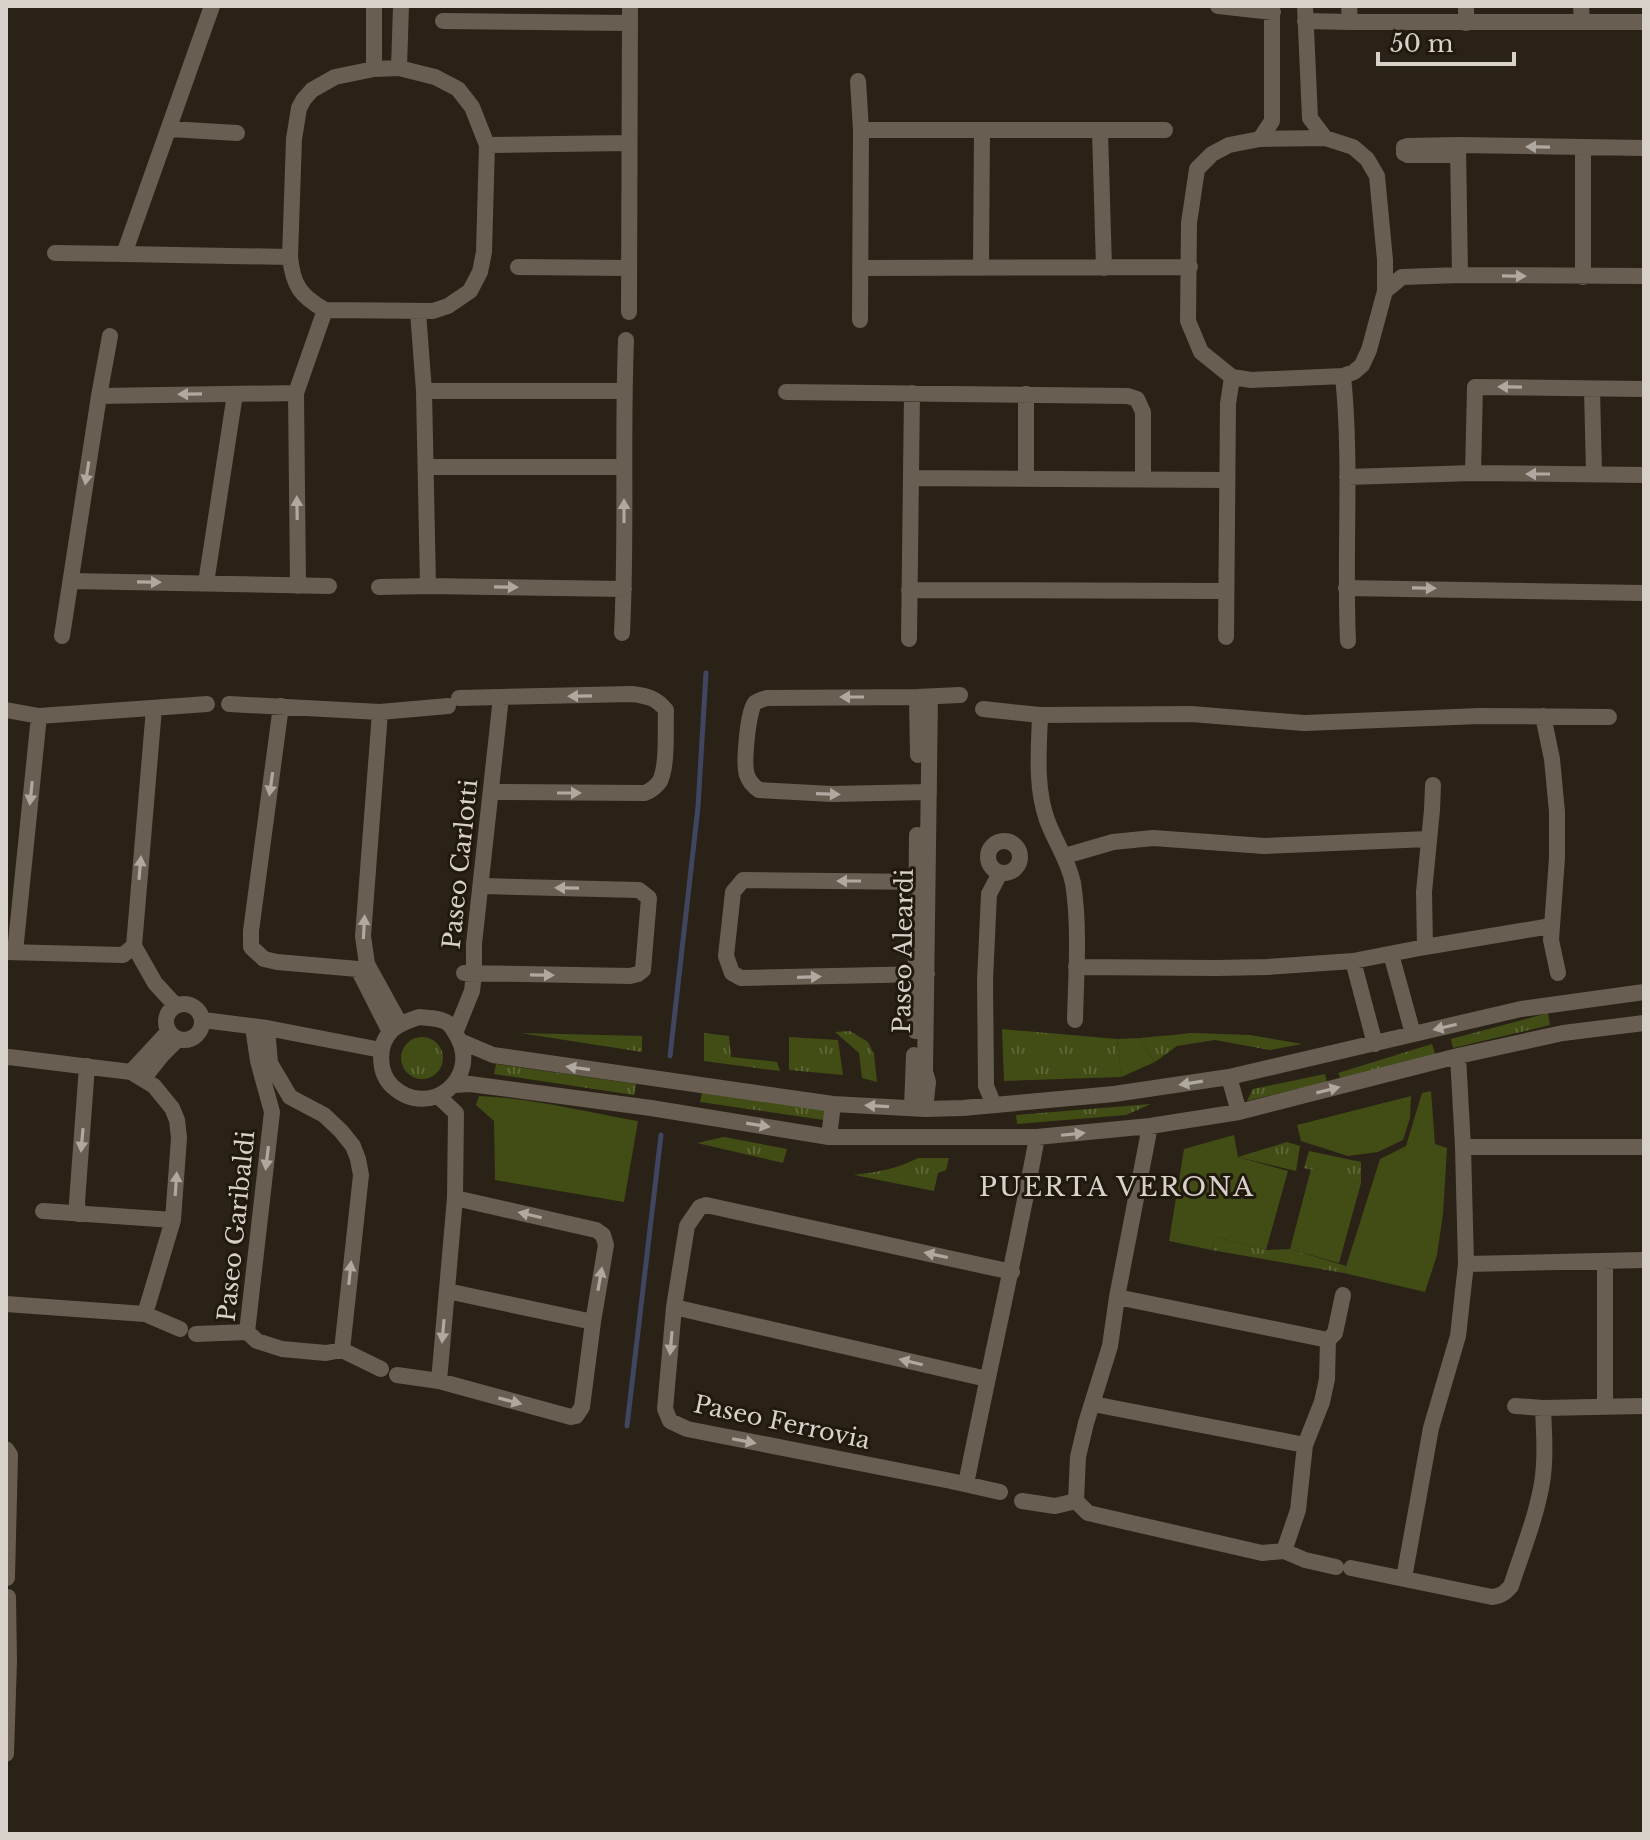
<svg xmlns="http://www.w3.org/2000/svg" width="1650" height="1840" font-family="'Libre Baskerville',serif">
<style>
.grass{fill:url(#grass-tufts)}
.park{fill:#414d15}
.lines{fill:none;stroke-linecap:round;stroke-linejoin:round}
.stream{stroke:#404660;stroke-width:5}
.street{stroke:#685e52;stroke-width:16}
.oneway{fill:#b0a9a0}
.labels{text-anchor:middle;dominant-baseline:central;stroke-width:6;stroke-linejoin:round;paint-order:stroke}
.street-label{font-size:24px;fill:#d7d1ca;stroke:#21190e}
.neighbourhood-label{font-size:26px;letter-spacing:2px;fill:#d7d1ca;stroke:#21190e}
</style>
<defs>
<pattern id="grass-tufts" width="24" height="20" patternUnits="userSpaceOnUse" patternTransform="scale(2)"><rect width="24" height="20" fill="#414d15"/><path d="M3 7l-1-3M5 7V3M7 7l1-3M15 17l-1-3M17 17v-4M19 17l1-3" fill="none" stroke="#5c6636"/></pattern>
</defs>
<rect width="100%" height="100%" fill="#2a2217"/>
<path class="grass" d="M1548,1013l2,12 -97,23 -2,-9z
M1002,1029l115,10 4,38 -117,4z
M850,1031l18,11 6,12 3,28 -15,-4 -3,-25 -24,-21z
M520,1033l122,3v16z
M704,1033l25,3 2,21 46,5 3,9 -76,-10z
M1194,1033l56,2 52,9 -32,6 -55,-10 -38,6 -22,16 -15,-24z
M789,1037l49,3 5,35 -54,-5z
M401 1058a21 21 0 1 1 42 0a21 21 0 1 1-42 0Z
M1432,1044l3,10 -94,25 -3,-6z
M496,1064l140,20 -2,11 -140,-21z
M1325,1074l2,8 -80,19 6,-12z
M702,1093l128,18 -6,9 -124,-18z
M1151,1104l-25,11 -109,9 -1,-9z
M724,1137l63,12 -4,14 -86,-20z
M1287,1142l13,4 -4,25 -58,-14z
M1309,1151l52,11v21l-57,-15z
M918,1158h31l-3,12 -8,3 -4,18 -80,-16c23,-3 43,-6 64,-17z
M1216,1237l50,13 24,-1 56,17 -2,7 -133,-23z"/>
<path class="park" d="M1140,1038l15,24 -34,15 -4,-38z
M1431,1091l4,53 12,4 -4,66 -6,41 -12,37 -81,-19 36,-114 26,-13 16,-53z
M479,1096c54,2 106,16 159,25l-14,81 -129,-22 -1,-59 -18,-16z
M1411,1096l-1,22 -7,22 -25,12 -30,4 -47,-15 -4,-16z
M1234,1135l4,22 50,14 -22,79 -50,-13 -5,13 -42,-9 15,-92z
M1311,1169l50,14 -22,80 -49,-14z"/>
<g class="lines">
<path class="stream" d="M670,1056l28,-249 8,-134
M627,1426l34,-291"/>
<path class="street" d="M374,6v63
M1218,6l55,6
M1305,6l5,112 15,20
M1349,6l1,16
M1581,6l1,16
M443,21l186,2
M1305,21l45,1h294
M1466,23v-17
M399,68l36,9 23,12 14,18 15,38 -3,107 -4,20 -10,19 -22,15 -15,5 -108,-1c-25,-14 -32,-25 -35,-53l4,-118 5,-31 5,-9 8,-9 23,-13 39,-8z
M399,68l2,-62
M858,81l3,49h304
M170,129l67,4
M1100,131l4,137
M1325,138l28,9 14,12 10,17 8,84v31l-16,59 -7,15 -8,7 -11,4 -92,4 -19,-3 -31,-25 -13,-31 1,-98 8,-54 15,-15 17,-9 31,-6z
M1260,139l12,-18v-115
M487,145l141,-2
M1458,146l2,129
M1458,155h-50l-4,-2v-6l3,-1 51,-1 186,3
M55,253l69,1 88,-248
M124,254l166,3
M518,267l111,1
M860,268l330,-1
M981,268l1,-138
M1583,277v-129
M1385,291l17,-14 58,-2 184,1
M418,312l6,79 4,195
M629,312l1,-306
M860,320l1,-190
M1343,376c9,88 1,177 5,265
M1592,389l2,85
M424,391h200
M786,392l342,4 9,3 6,13v67
M1026,394v84
M99,396l197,-3
M426,467h198
M1473,473l2,-86 169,2
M1347,477l126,-4 171,2
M911,478l316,2
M71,581l258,5
M206,583l29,-189
M298,586l-2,-193 29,-83
M379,587l49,-1 196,3
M1346,588l298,5
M909,590l317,1
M622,633c5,-98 0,-195 4,-293
M62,636l37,-240 11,-60
M1226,637l2,-233 4,-27
M909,639l3,-246
M917,697l1,58
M459,698l173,-4c16,2 24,4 34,16 -1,19 2,54 -6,71 -4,6 -8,9 -15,12l-154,-1
M229,704l151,8 -17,224 4,28 33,60
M281,706l-30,225v16l13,12 13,3 81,7 32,63
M154,708l-20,238 21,37 21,23
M983,709l57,6 151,-1 113,9 176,-7 129,1
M6,710l33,6 168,-12
M380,712l68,-6
M1040,715c-1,35 -5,71 7,105 8,22 21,39 26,63 7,45 3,92 2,137
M1543,716l9,43 5,53v46l-6,82 7,33
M929,792l-97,2 -73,-4c-6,-4 -10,-9 -12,-15 -4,-11 1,-65 8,-72 4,-3 8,-4 12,-5l150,-1 43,-2
M988 857a16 16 0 1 1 32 0a16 16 0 1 1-32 0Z
M1065,856l48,-14 40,-4 111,8 164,-7
M927,882l-184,-2 -10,12 -1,9 -6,55 6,17 9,5 186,-4
M1425,947l-1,-55 8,-82 1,-25
M6,952l117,3 11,-9
M15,952l24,-236
M1391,954l22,80
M1353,961l22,83
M1076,967l141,1 50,-1 86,-6 72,-14 126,-21
M464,973l166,3 8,-2 5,-4 6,-72 -10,-8 -158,-4
M166 1022a18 18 0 1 1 36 0a18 18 0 1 1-36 0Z
M419,1017c9,1 23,1 30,7 3,3 5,7 7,10 27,44 -27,87 -64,52 -14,-14 -15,-41 0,-56 8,-7 18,-10 27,-13z
M203,1020l64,8 114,22
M253,1027l5,34 14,51 -25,220 10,9 25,8 44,4 16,-3 39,19
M267,1028l3,35 20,34 34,18 17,16 12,15 5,13 3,16 -19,175
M915,1031l2,-196
M455,1033l17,-42 2,-17v-30l27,-247
M460,1041l33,14 340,49 92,5 38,-1 151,-14 115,-17 292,-68 123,-17
M6,1058l3,-1 122,15 23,14 18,22 5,12 2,18 -6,82 -28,94
M131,1072l38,-41
M1229,1077l10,35
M143,1079l19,-24 16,-16
M454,1085l16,-1 181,24 178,29h208l113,-11 89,-14 219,-56 105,-23 81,-10
M438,1096l18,17 -1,85 -16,183
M994,1105l-8,-19 -1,-106 4,-86 11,-21
M912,1108l2,-53
M925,1109l3,-27 -3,-11 5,-374
M829,1137l4,-33
M1463,1147h181
M43,1211l130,9
M78,1214l-1,-12 10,-136
M1466,1264l178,-4
M447,1291l146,31
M1117,1297l211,43
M6,1304l139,10 35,15
M674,1307l313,72
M196,1334l51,-2
M397,1375l42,6 132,36 5,-1 6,-9 11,-85 13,-77 -3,-10 -7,-5 -141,-32
M1093,1404l212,41
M1515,1406l28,2 101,-2
M1605,1406v-145
M6,1449l4,6 -3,123
M966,1484c23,-116 50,-231 71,-347
M1000,1492l-49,-11 -264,-52 -17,-8 -5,-12 9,-102 13,-81 13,-19 6,-2 306,67
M1022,1501l33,5 21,-5
M1076,1501l2,-44 8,-34 24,-77 7,-49 33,-171
M1076,1501l12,12 174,40 22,-2 21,9 31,7
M1284,1551l14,-41 7,-65 17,-43 5,-23 1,-39 7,-7 8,-38
M1351,1568l141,29c9,-1 13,-4 19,-11 11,-34 25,-68 31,-103 4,-25 2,-50 1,-75
M1404,1578l27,-150 27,-92 8,-72 -3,-117 -5,-91
M6,1661h3l-1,-64
M6,1754l3,-93"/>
</g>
<defs><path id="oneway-solid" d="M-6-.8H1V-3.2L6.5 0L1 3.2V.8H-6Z" transform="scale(2)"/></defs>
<g class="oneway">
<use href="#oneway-solid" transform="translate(1538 147) rotate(-179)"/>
<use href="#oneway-solid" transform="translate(1514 276) rotate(1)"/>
<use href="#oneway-solid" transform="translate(1510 387) rotate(-179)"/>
<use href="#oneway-solid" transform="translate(190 394) rotate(179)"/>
<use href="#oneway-solid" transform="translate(87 473) rotate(99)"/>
<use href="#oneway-solid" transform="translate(1538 474) rotate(-180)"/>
<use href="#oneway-solid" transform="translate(297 508) rotate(-91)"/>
<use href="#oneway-solid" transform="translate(624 511) rotate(-90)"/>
<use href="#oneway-solid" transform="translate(149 582) rotate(1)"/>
<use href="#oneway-solid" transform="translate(506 587) rotate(1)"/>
<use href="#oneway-solid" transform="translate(1424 588) rotate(1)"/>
<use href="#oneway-solid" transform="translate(580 696) rotate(179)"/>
<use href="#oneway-solid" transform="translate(852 697) rotate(180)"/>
<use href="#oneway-solid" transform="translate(271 784) rotate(98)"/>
<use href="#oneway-solid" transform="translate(31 793) rotate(96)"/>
<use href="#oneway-solid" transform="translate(569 793)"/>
<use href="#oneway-solid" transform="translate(828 794) rotate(2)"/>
<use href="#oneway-solid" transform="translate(140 868) rotate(-85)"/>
<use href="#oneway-solid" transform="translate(849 881) rotate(-180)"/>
<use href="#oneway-solid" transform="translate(567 888) rotate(-179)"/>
<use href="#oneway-solid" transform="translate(364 927) rotate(-87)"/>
<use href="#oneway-solid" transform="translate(542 975) rotate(1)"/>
<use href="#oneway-solid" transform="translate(809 977) rotate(-2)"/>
<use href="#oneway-solid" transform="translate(1445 1027) rotate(167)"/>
<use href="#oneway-solid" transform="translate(578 1068) rotate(-172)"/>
<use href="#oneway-solid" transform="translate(1191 1083) rotate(171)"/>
<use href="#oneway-solid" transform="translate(1328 1090) rotate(-14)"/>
<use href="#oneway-solid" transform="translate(877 1106) rotate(-177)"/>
<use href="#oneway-solid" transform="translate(758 1125) rotate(9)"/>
<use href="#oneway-solid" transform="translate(1073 1134) rotate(-6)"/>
<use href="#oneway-solid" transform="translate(82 1140) rotate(95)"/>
<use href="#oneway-solid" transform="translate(267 1158) rotate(97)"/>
<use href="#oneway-solid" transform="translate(176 1184) rotate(-86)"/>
<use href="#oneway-solid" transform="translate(530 1215) rotate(-167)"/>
<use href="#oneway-solid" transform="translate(936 1255) rotate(-168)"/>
<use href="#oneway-solid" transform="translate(350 1273) rotate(-84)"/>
<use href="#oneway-solid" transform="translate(600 1279) rotate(-80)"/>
<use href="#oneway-solid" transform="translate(443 1331) rotate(95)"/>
<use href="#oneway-solid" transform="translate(671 1343) rotate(95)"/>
<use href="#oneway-solid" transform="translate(911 1362) rotate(-167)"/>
<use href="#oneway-solid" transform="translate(510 1401) rotate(15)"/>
<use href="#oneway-solid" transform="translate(744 1441) rotate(11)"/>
</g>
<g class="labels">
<g class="street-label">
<text transform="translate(460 864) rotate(-84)">Paseo Carlotti</text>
<text transform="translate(903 951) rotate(-89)">Paseo Aleardi</text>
<text transform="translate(236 1226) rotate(-84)">Paseo Garibaldi</text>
<text transform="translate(782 1422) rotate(12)">Paseo Ferrovia</text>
</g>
<g class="neighbourhood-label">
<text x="1117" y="1187">PUERTA VERONA</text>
</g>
</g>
<rect width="1650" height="1840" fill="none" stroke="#d7d1ca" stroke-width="16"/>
<path d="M1378 52v12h136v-12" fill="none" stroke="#d7d1ca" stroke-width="4"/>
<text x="1390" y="52" font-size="24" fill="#d7d1ca" stroke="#21190e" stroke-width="6" paint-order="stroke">50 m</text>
</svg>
